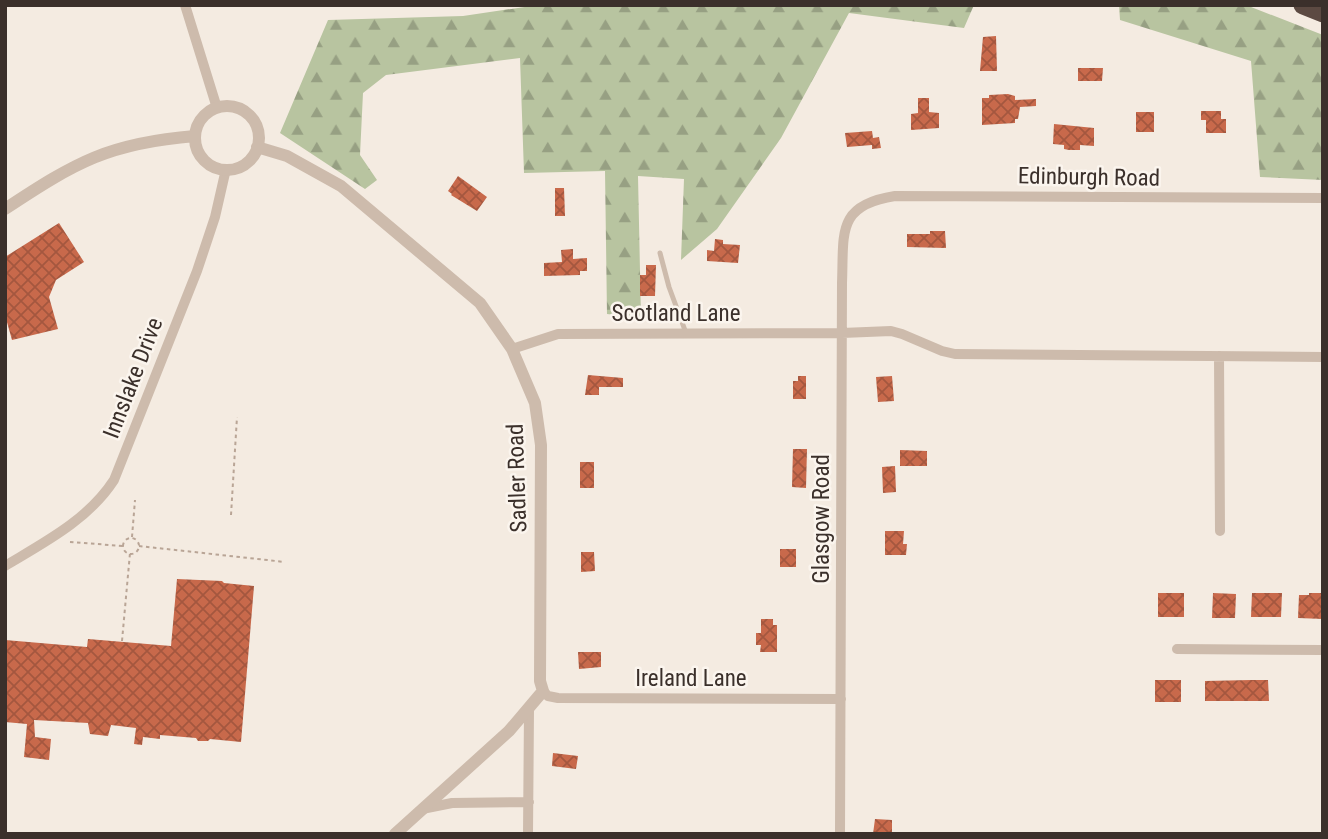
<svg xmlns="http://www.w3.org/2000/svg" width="1328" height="839" font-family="'Roboto Condensed',sans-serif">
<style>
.forest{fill:url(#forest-firs)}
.building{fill:url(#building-cross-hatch)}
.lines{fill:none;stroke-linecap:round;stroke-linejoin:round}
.path{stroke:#b9a596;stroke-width:2;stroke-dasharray:3.5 3.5;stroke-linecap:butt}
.service{stroke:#cdbbac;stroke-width:5}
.minor{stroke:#cdbbac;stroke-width:10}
.tertiary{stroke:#cdbbac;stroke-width:12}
.motorway{stroke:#5c4a42;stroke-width:19}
.labels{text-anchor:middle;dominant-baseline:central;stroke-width:5;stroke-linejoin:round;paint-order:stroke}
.street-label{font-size:23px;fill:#3b302b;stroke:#fbf5ee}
</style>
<defs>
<pattern id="forest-firs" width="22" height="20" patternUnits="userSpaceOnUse" patternTransform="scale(1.75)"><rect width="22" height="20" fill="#b8c4a0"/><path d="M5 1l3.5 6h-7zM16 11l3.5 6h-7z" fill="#97a083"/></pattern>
<pattern id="building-cross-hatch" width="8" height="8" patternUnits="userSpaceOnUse" patternTransform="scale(1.75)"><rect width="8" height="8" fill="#c8694b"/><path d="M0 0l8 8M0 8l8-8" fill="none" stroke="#a4573f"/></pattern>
</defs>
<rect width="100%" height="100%" fill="#f4ebe1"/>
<path class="forest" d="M538,5h436l-10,23 -115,-15 -68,125 -64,91 -36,31 3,-81 -46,-3 3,142 -34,-4 -2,-143 -81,2 -4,-115 -134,17 -23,18 -3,62 17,25 -12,9 -85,-56 48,-113 135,-4z
M1119,5h127l77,30v145l-63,-3 -9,-116 -131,-41z"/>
<path class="building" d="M996,36l1,35h-17l3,-34z
M1078,68h25l-1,13h-24z
M1008,94l7,2v4l21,-1v7l-16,1 -2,12h-3v4l-33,2v-27h7v-3z
M918,98h11v14l10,1v15l-28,2v-16l7,-1z
M1201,111h20v8h5v14h-20v-13h-5z
M1136,112h18v20h-18z
M1054,124l40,4v18l-14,-1v5h-11l-5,-1v-4l-11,-1z
M872,131l1,7 6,-1 2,11 -9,1v-4l-25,2 -2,-14z
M458,176l29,21 -10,14 -26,-16 1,-1 -4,-3z
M555,188h9l1,28h-10z
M59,223l25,39 -28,18 -7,17 9,32 -46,11 -7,-25v-58z
M930,231h15l1,17 -39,-1v-13h23z
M715,239l8,1v4l17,1 -2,18 -31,-2v-11l7,1z
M573,249v10l14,-1v13h-7v4l-36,1v-13l18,-1 -1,-12z
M646,265h10l-1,31h-15v-21h6z
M588,375l35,3v9h-24v8h-14z
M798,376h8v23h-13v-18h5z
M892,376l2,25 -16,1 -2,-25z
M793,449h14l-1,39 -14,-1z
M900,450l27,1v15h-27z
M580,462h14v26h-14z
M895,466l1,26 -13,1 -1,-26z
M885,531h19l-1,13h4l-1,11h-21z
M780,549h16v18h-16z
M581,552h13l1,19 -14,1z
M177,579l45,2 2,2 30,3 -13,156 -31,-3 -2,2h-10l-2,-3 -36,-3v4l-17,-2 -1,8 -8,-1 2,-16 -25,-3 -3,11 -18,-2 -2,-11 -54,-3 1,17 16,2 -2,21 -25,-3 3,-33 -22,-2v-82l82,7 1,-8 83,7z
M1158,593h26v24h-26z
M1213,593l23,1 -1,24h-23z
M1252,593h30l-1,24h-30z
M1309,593h14v26l-25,-1 1,-23h10z
M761,619h12v6h4v27h-17l1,-7h-5v-12h5z
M578,652h23v15l-22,2z
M1155,680h26v22h-26z
M1251,680h17l1,21h-64v-20z
M553,753l25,3 -2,13 -24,-3z
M875,819l17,1v14h-19z"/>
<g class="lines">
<path class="path" d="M231,515l6,-98
M132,537l3,-37
M123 546a8 8 0 1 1 16 0a8 8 0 1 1-16 0Z
M70,542l53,4
M139,546l146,16
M122,641l8,-88"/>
<path class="service" d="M660,253l9,34 17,46"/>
<path class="minor" d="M185,5l32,103
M512,349l46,-15 284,-1 49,-2 11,3 40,17 13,3 368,3
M1219,356l1,175
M5,566c40,-24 83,-46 109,-86l83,-209 18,-54 11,-48
M1177,649l146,1
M543,691l5,5 10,2 283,1
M422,809l30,-6 77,-1
M528,834l1,-124
M840,834l2,-551c2,-50 -6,-78 53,-87l428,2"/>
<path class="tertiary" d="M195 138a32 32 0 1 1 64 0a32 32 0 1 1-64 0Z
M257,147l30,9 54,30 139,117 32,46 23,54 6,42 -1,236 3,10 -34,40 -114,103
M5,209c71,-47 104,-66 190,-73"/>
<path class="motorway" d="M1303,5l20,8"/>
</g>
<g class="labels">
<g class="street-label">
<text transform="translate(1089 177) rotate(1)">Edinburgh Road</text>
<text x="676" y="313">Scotland Lane</text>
<text transform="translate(133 378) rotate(-69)">Innslake Drive</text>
<text transform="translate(517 478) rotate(-92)">Sadler Road</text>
<text transform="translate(821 519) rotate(-90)">Glasgow Road</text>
<text x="691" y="678">Ireland Lane</text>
</g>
</g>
<rect width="1328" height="839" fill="none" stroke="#3b302b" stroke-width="14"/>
</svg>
